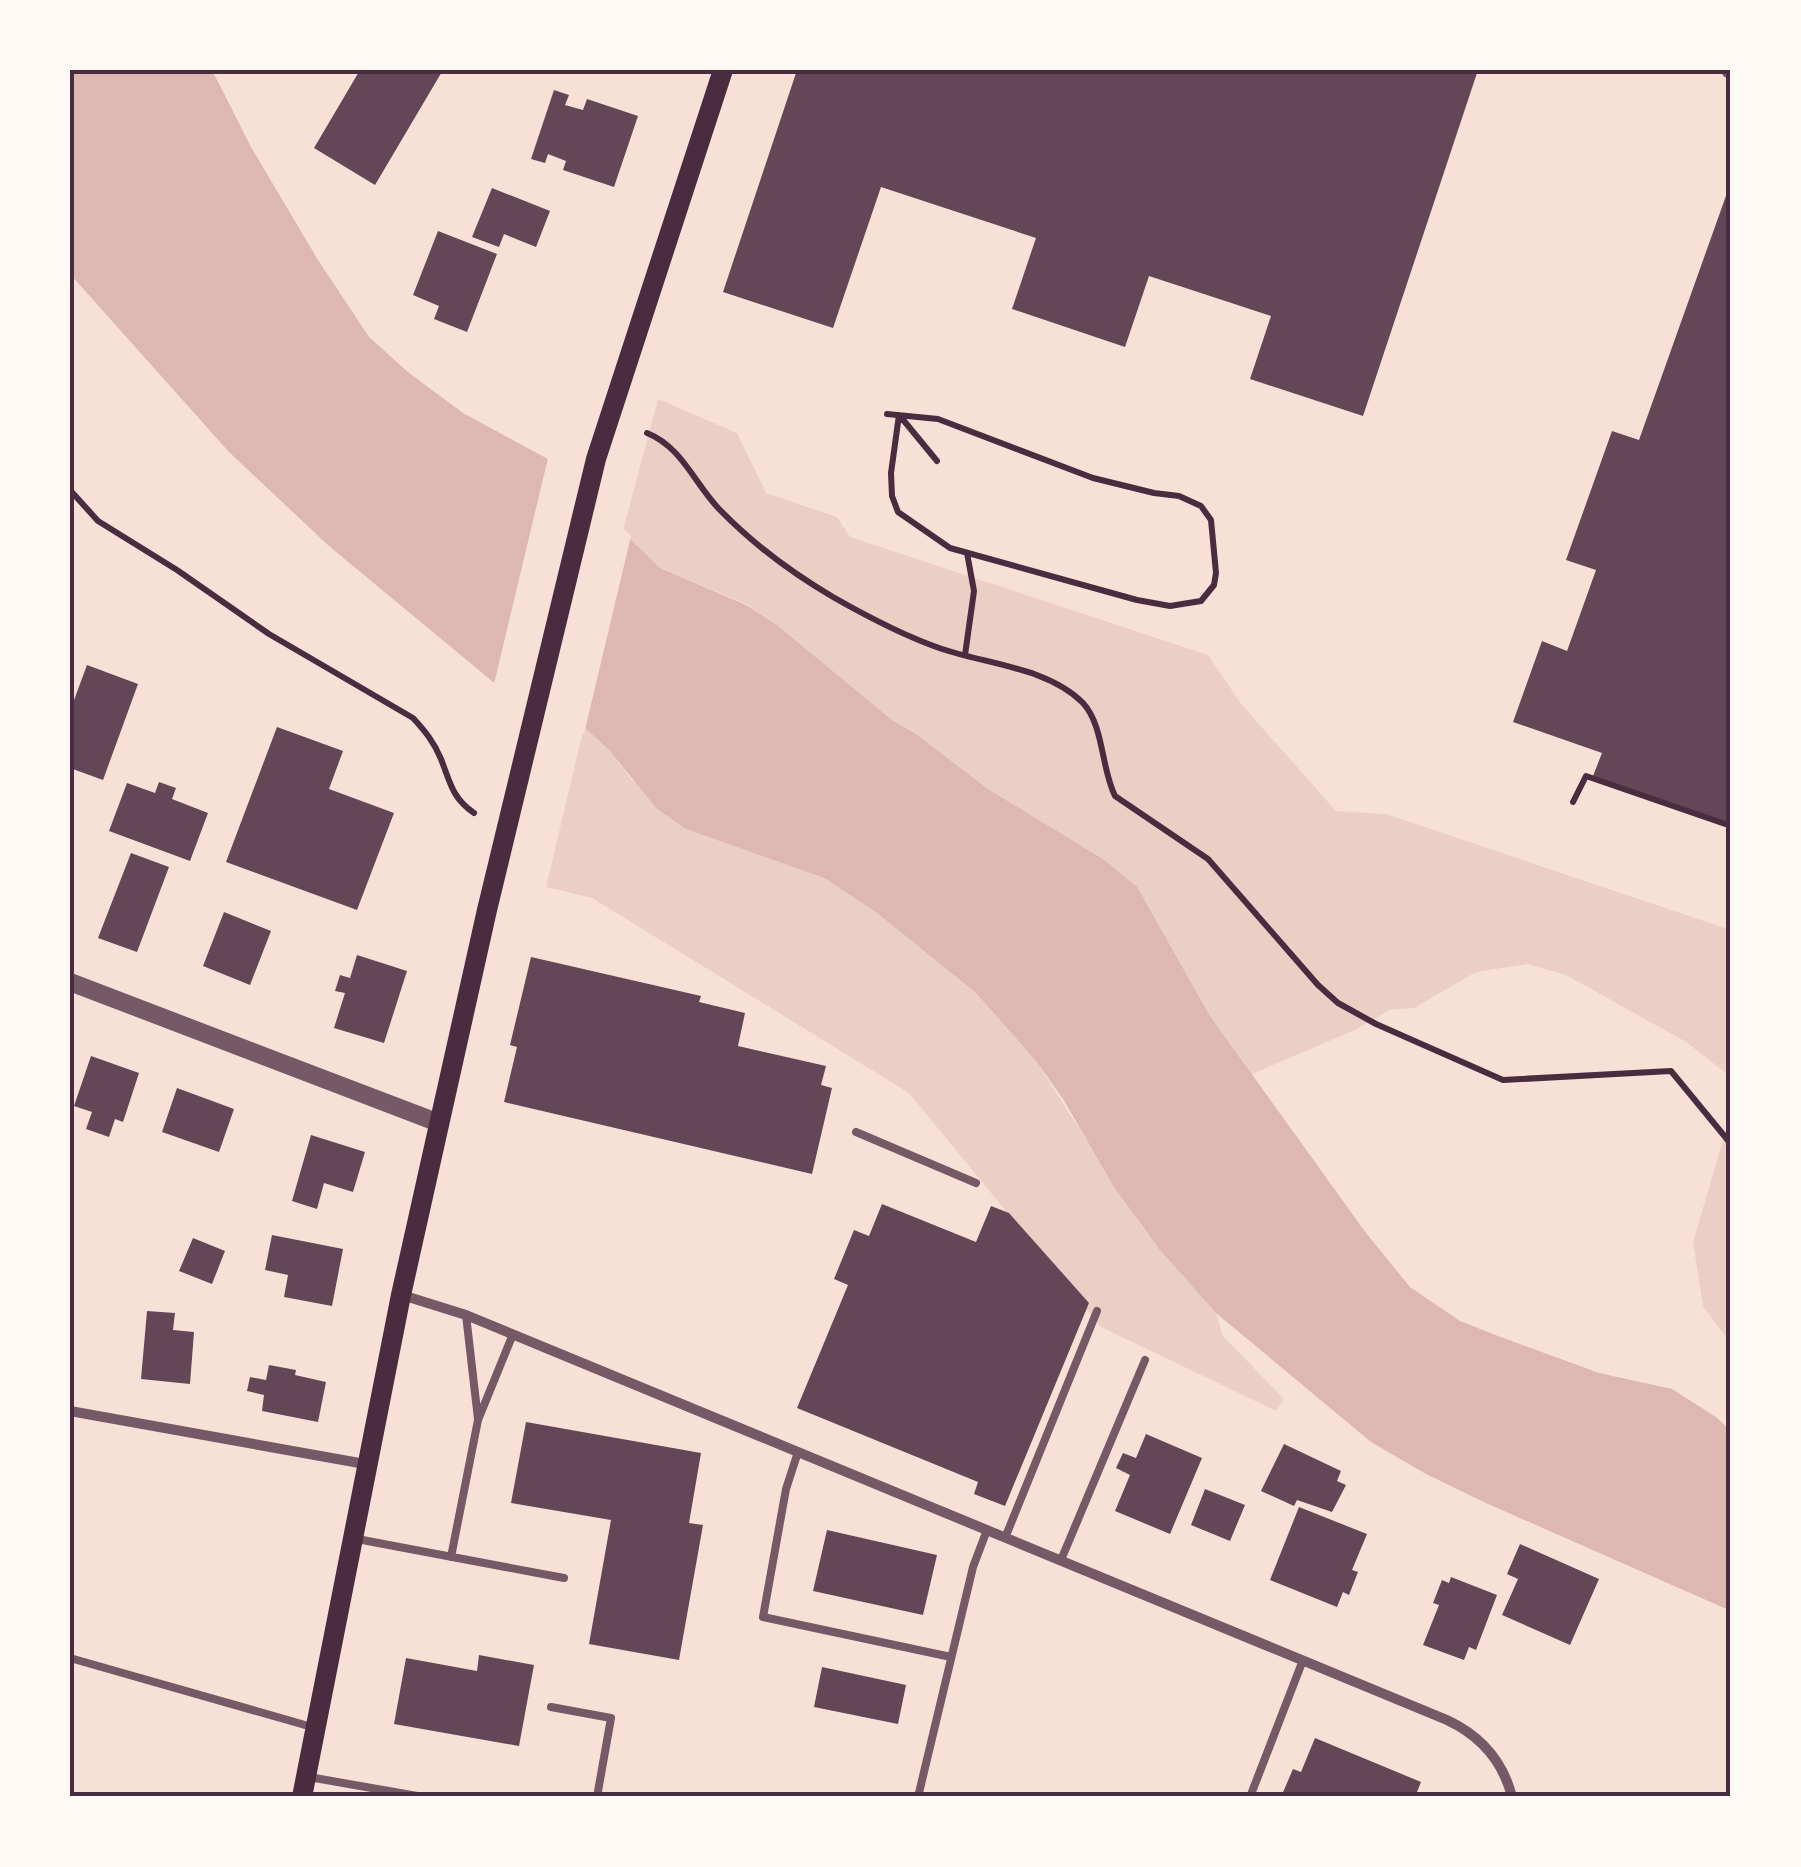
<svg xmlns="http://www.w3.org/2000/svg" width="1801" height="1867" font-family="Montserrat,sans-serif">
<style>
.green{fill:#ebcfc5}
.water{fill:#dcb8b0}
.pier{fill:#f7e1d7}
.building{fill:#644757}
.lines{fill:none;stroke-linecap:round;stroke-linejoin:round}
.path{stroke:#4a2c40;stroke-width:6}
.service{stroke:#755966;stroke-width:8}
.minor{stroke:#755966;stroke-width:10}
.tertiary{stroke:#755966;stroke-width:18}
.secondary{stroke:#4a2c40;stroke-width:20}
.neatline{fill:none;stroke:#4a2c40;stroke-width:4}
</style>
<rect width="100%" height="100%" fill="#f7e1d7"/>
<path class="green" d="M658,399l79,34 29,60 71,24 13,20 358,118 34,50 94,106 50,3 345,116v147l-45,-35 -120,-67 -38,-11 -52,8 -62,36 -24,2 -35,20 -103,44 -42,-58 -74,-129 -33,-28 -115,-70 -72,-55 -24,-14 -115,-95 -31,-21 -86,-36 -38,-34z
M584,727l25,23 22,29 55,50 138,49 53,35 99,80 60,68 102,160 21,28 57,64 7,23 61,63 -8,12 -175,-84 -192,-234 -317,-195 -46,-11z
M1731,1113v231l-28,-38 -10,-64z"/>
<path class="water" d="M70,70h142l39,77 67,113 51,77 40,36 54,40 83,45 114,110 86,37 31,20 115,95 24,14 72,55 115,70 34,28 73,129 156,217 44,54 50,34 38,15 101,37 73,16 44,28 15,14v180l-245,-108 -60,-29 -55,-32 -155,-129 -57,-64 -45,-62 -51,-88 -27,-38 -60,-68 -99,-80 -53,-35 -138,-49 -29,-20 -48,-59 -25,-23 -86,-41 -169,-140 -100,-94 -159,-178z"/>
<path class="pier" d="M549,454l82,82 -47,198 -91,-46z"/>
<path class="building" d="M360,70h83l-68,115 -61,-37z
M797,70h681l-115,346 -113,-37 21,-63 -122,-40 -24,71 -113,-38 24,-71 -155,-51 -48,141 -110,-36z
M554,90l15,5 -4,10 18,5 4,-11 51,17 -24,71 -51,-17 3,-9 -18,-7 -3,9 -14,-4z
M492,188l58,23 -14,36 -32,-13 -5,13 -27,-10z
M1727,193l4,1v631l-138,-49 9,-23 -89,-31 29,-81 25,10 29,-81 -30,-10 46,-129 27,9z
M438,231l59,23 -30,78 -33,-13 5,-13 -26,-11z
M87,665l51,19 -35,96 -33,-12v-57z
M277,727l66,24 -14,38 65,24 -37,97 -131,-48z
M159,782l17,6 -4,11 36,14 -18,48 -81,-30 18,-48 28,10z
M131,853l38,14 -32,85 -39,-14z
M224,912l47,19 -21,54 -47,-19z
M357,955l50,16 -23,72 -50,-15 11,-35 -10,-2 5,-16 10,3z
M531,957l170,39 -2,6 46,11 -7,33 88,20 -5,19 11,3 -20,86 -308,-72 13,-55 -7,-2z
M91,1056l48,17 -16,49 -8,-3 -6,18 -23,-8 6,-17 -18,-6z
M177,1088l57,21 -15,43 -57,-20z
M311,1135l54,17 -12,40 -29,-9 -7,26 -25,-8z
M882,1204l94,38 15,-36 18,7 80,90 -84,203 -31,-12 4,-12 -181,-74 51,-123 -14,-6 20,-49 15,6z
M272,1235l71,14 -11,57 -48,-9 4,-22 -23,-5z
M193,1238l32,13 -13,33 -33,-13z
M147,1311l28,2 -2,17 21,2 -4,52 -49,-5z
M269,1365l27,5 -1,5 31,7 -8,40 -56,-11 2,-16 -17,-4 3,-14 16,3z
M526,1422l175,31 -12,70 14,2 -24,135 -90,-16 22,-124 -100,-17z
M1146,1434l56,24 -32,76 -55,-23 15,-36 -14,-7 7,-15 13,5z
M1284,1444l57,27 -4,10 9,4 -14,27 -35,-12 -3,6 -33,-15z
M1205,1489l40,16 -15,36 -39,-16z
M1299,1507l68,27 -15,36 6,2 -9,23 -6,-3 -6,15 -67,-27z
M827,1530l110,25 -14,60 -110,-24z
M1520,1544l79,35 -29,66 -68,-30 16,-36 -11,-5z
M1451,1577l46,18 -21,55 -7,-3 -5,13 -41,-15 16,-40 -6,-2 9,-23 7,3z
M479,1655l55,10 -15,81 -125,-22 12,-66 71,13z
M822,1667l84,18 -8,39 -84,-17z
M1315,1738l106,44 -6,15h-134l12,-28 8,3z"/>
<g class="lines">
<path class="path" d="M887,414l51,5 155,59 61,15 25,3 22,10 10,14 5,53 -2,12 -13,16 -31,5 -33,-6 -187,-52 -52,-36 -6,-16 -1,-23 8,-58
M900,416l37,45
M647,433c35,14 47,50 72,76 33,34 73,64 114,88 35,20 71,39 109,52 45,15 107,19 141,54 21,23 18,65 32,93l93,63 110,126 20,18 38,21 127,56 168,-9 60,73
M70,490l28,31 79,49 92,64 144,84c12,13 21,24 28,41 9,23 11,39 33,54
M965,655l9,-64 -7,-38
M1573,802l13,-26 145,50"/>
<path class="service" d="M856,1132l120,51
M466,1315l12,104
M798,1452l-12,37 -23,128 188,40
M1005,1538l92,-227
M357,1539l207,39
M451,1557l27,-137 35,-86
M1061,1560l84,-200
M70,1658l242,69
M551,1707l60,11 -14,79
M309,1777l114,20
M918,1797l55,-230 14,-37
M1250,1797l53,-137"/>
<path class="minor" d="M402,1295l64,20 981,405c34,16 56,41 65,77
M70,1411l295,53"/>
<path class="tertiary" d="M1730,70h1
M70,982l369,141"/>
<path class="secondary" d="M302,1797l99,-502 86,-385 109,-451 127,-389"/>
</g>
<rect width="1801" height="1867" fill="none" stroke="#fffaf5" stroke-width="145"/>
<rect x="72" y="72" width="1656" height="1722" class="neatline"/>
</svg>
